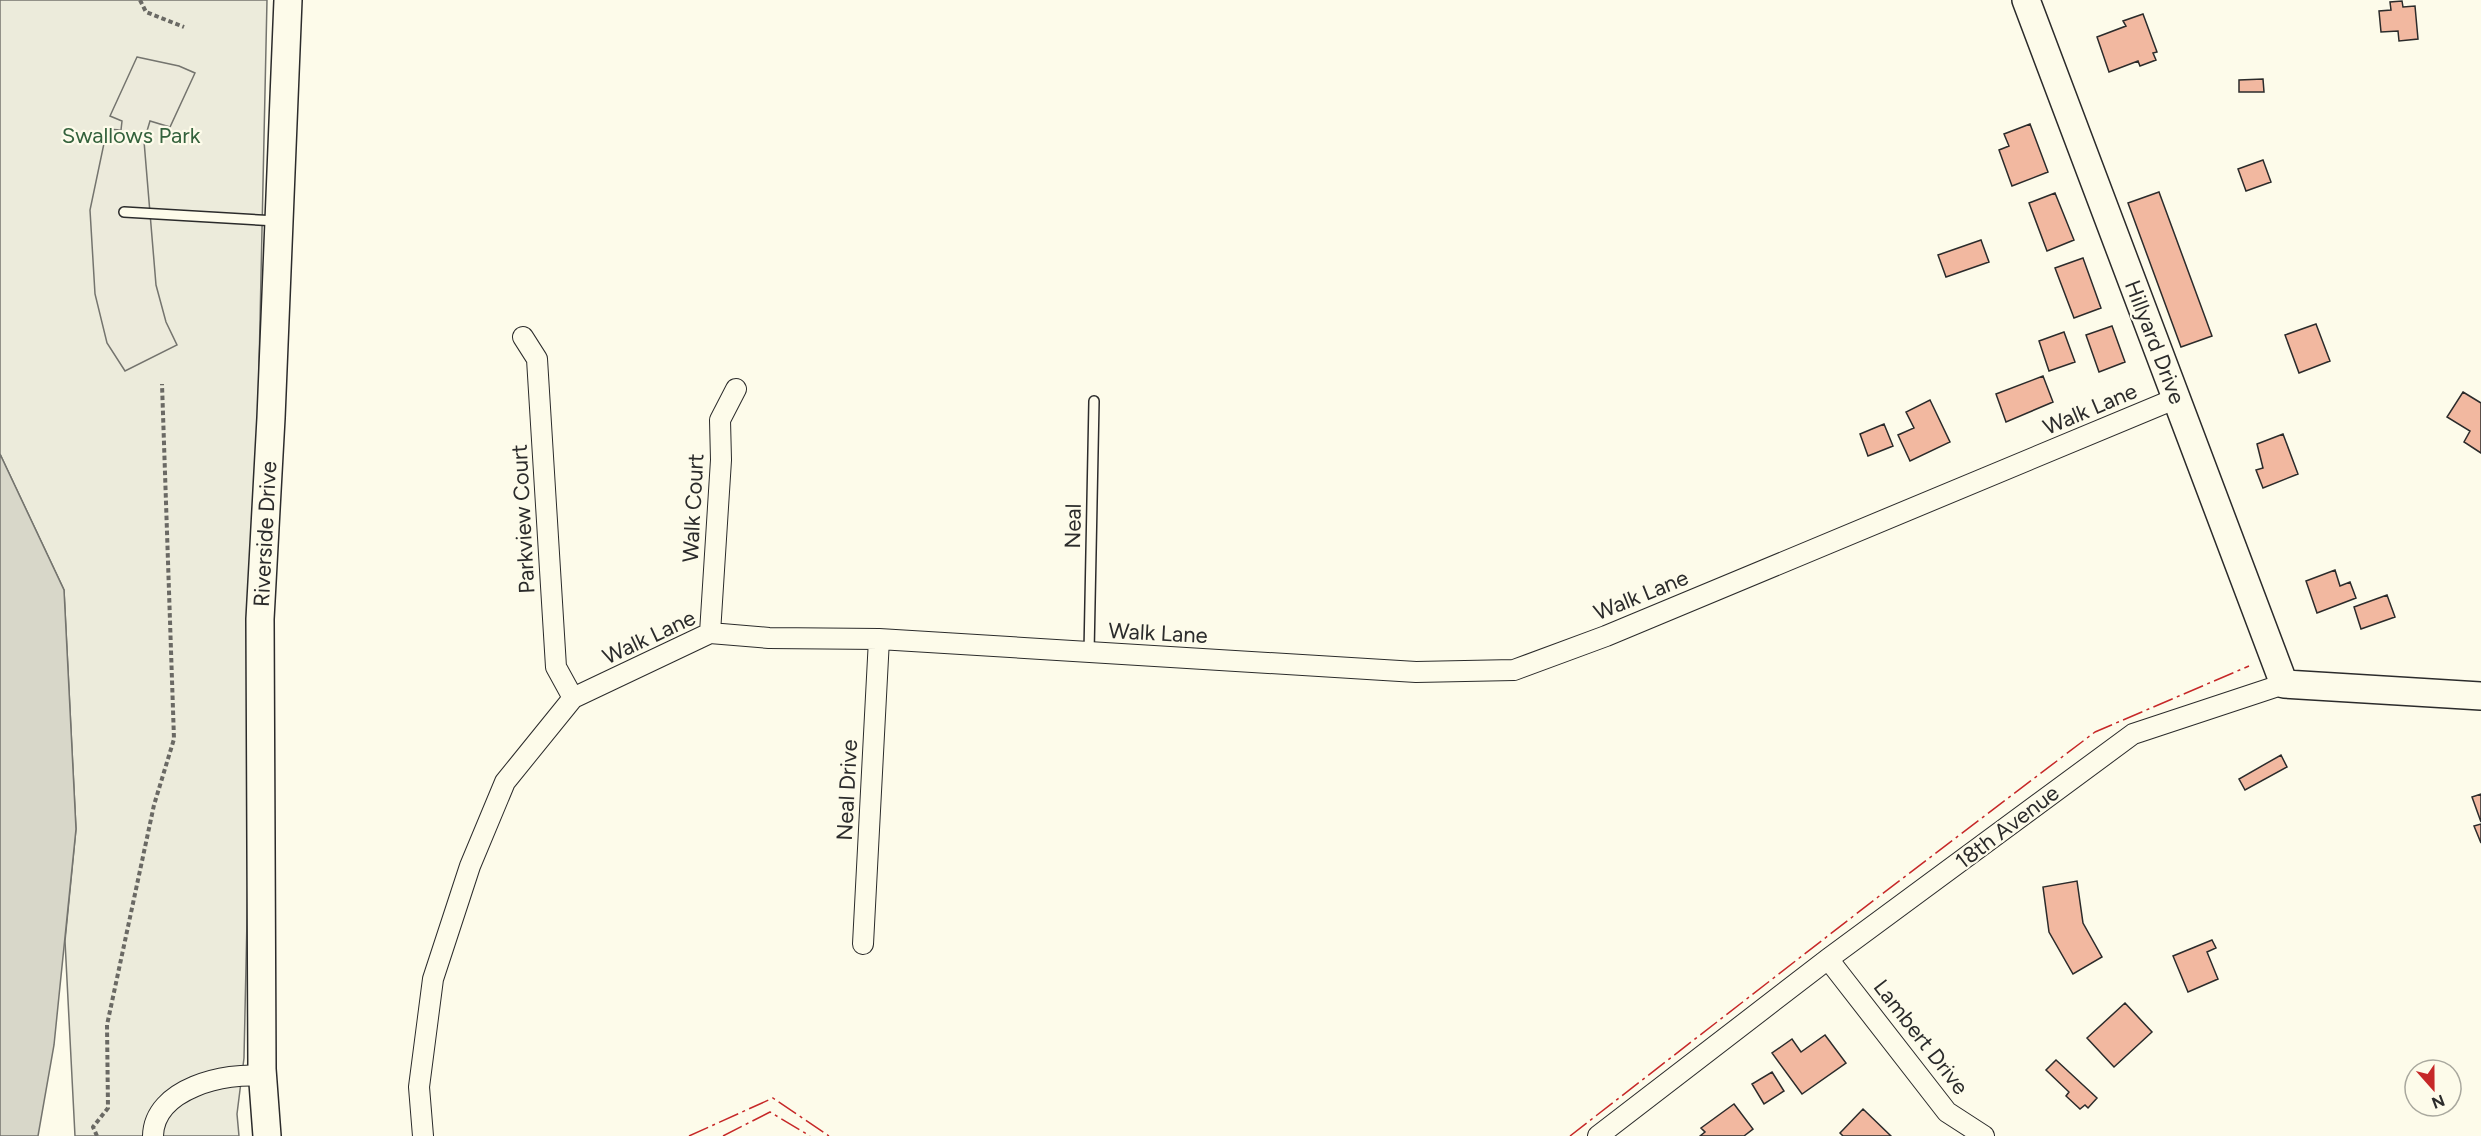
<svg xmlns="http://www.w3.org/2000/svg" width="2481" height="1136" font-family="Figtree,sans-serif">
<style>
.green{fill:#ecebdb;stroke:#74746e;stroke-width:1.5}
.parking{fill:#eceadb;stroke:#74746e;stroke-width:1.5}
.water{fill:#d8d7c9;stroke:#74746e;stroke-width:1.5}
.building{fill:#f2b8a0;stroke:#2b2b2b;stroke-width:1.5}
.lines{fill:none;stroke-linecap:round;stroke-linejoin:round}
.lane-casing{stroke:#2b2b2b;stroke-width:12}
.street-casing{stroke:#2b2b2b;stroke-width:22}
.secondary-casing{stroke:#2b2b2b;stroke-width:30}
.path{stroke:#6a6964;stroke-width:4;stroke-dasharray:4.5 3;stroke-linecap:butt}
.lane{stroke:#fdfbea;stroke-width:9}
.street{stroke:#fdfbea;stroke-width:20}
.secondary{stroke:#fdfbea;stroke-width:27}
.power{stroke:#c62828;stroke-width:1.5;stroke-dasharray:21 4.5 3 4.5;stroke-linecap:butt}
.labels{text-anchor:middle;dominant-baseline:central;stroke-width:4.5;stroke-linejoin:round;paint-order:stroke}
.park-label{font-size:22px;fill:#34623c;stroke:#fdfbea}
.street-label{font-size:22px;fill:#2b2b2b;stroke:#fdfbea}
</style>
<rect width="100%" height="100%" fill="#fdfbea"/>
<path class="green" d="M0,0h267l-23,1058 -7,56 2,22h-164l-10,-195 11,-112 -12,-239 -64,-136z"/>
<path class="parking" d="M137,57l42,9 16,7 -25,54 -20,-6 -6,20 12,144 10,37 11,23 -52,26 -18,-28 -12,-49 -5,-84 17,-81 14,1 1,-9 -12,-5z"/>
<path class="water" d="M0,454l64,136 12,239 -22,216 -16,91h-38z"/>
<path class="building" d="M2402,1l1,6 12,-1 3,33 -19,2 -1,-10 -17,1 -2,-21 12,-1 -1,-8z
M2143,14l14,38 -4,1 3,7 -16,6 -2,-5 -29,11 -12,-35 29,-11 -3,-5z
M2263,79l1,13h-25v-12z
M2030,124l18,48 -36,14 -13,-36 10,-4 -5,-12z
M2263,160l8,22 -25,9 -8,-22z
M2159,192l53,144 -31,11 -53,-144z
M2055,193l19,47 -27,11 -18,-48z
M1981,240l8,22 -43,15 -8,-22z
M2083,258l18,50 -27,10 -19,-50z
M2316,324l14,37 -31,12 -14,-38z
M2112,326l13,36 -26,10 -13,-37z
M2064,332l11,30 -26,9 -10,-30z
M2043,376l10,26 -47,20 -10,-28z
M2463,392l18,11v50l-17,-11 6,-11 -23,-14z
M1930,400l20,42 -40,19 -12,-26 16,-7 -8,-16z
M1884,424l9,22 -25,10 -8,-22z
M2283,434l15,40 -35,14 -7,-18 7,-2 -6,-24z
M2335,570l5,16 10,-4 6,16 -39,15 -11,-32z
M2387,595l8,22 -34,12 -7,-22z
M2281,755l6,12 -42,23 -6,-11z
M2481,794v28l-9,-25z
M2481,824v19l-7,-17z
M2077,881l6,42 19,34 -29,17 -24,-42 -6,-45z
M2212,940l4,8 -9,4 11,27 -30,13 -15,-36z
M2125,1003l27,29 -38,35 -27,-29z
M1825,1035l21,28 -44,31 -30,-41 20,-14 9,13z
M2056,1060l41,38 -9,10 -3,-3 -5,4 -14,-13 3,-4 -23,-22z
M1772,1072l12,19 -20,13 -12,-20z
M1734,1104l19,25 -9,7h-44l5,-4 -4,-4z
M1863,1109l28,27h-48l-3,-3z"/>
<g class="lines">
<defs>
<path id="lane" d="M124,212l153,9
M1089,653l5,-252"/>
<path id="street" d="M523,337l14,22 19,308 17,31
M710,633l11,-173 -1,-40 16,-31
M863,944l16,-305
M1828,959l119,153 37,24
M153,1136c1,-48 73,-64 110,-60
M423,1136l-4,-49 14,-108 37,-113 35,-84 68,-84 137,-65 59,5 110,1 537,33 98,-2 92,-34 571,-238
M1598,1136l230,-177 305,-225 151,-50"/>
<path id="secondary" d="M2026,0l258,684 197,12
M267,1136l-5,-67 -2,-450 11,-201 17,-418"/>
</defs>
<use href="#lane" class="lane-casing"/>
<use href="#street" class="street-casing"/>
<use href="#secondary" class="secondary-casing"/>
<path class="path" d="M140,0l6,12 38,15
M97,1136l-4,-9 15,-19 -1,-83 47,-220 20,-66 -12,-355"/>
<use href="#lane" class="lane"/>
<use href="#street" class="street"/>
<use href="#secondary" class="secondary"/>
<path class="power" d="M689,1136l84,-38 56,38
M723,1136l47,-24 40,24
M1570,1136l308,-239 217,-165 154,-66"/>
</g>
<g class="labels">
<g class="park-label">
<text x="131" y="135">Swallows Park</text>
</g>
<g class="street-label">
<text transform="translate(2155 342) rotate(69)">Hillyard Drive</text>
<text transform="translate(2090 409) rotate(-23)">Walk Lane</text>
<text transform="translate(693 508) rotate(-87)">Walk Court</text>
<text transform="translate(523 519) rotate(-93)">Parkview Court</text>
<text transform="translate(1073 526) rotate(-89)">Neal</text>
<text transform="translate(265 534) rotate(-87)">Riverside Drive</text>
<text transform="translate(1641 595) rotate(-22)">Walk Lane</text>
<text transform="translate(1158 633) rotate(3)">Walk Lane</text>
<text transform="translate(649 637) rotate(-25)">Walk Lane</text>
<text transform="translate(847 790) rotate(-87)">Neal Drive</text>
<text transform="translate(2007 827) rotate(-37)">18th Avenue</text>
<text transform="translate(1921 1037) rotate(52)">Lambert Drive</text>
</g>
</g>
<g transform="translate(2433 1088) rotate(159)"><circle r="28" fill="#fdfbea" stroke="#a9a89e" stroke-width="1.5"/>
<path d="M0-4.5L10 22L0 15L-10 22Z" fill="#c62828"/>
<text y="-9" font-size="16" font-weight="bold" text-anchor="middle" fill="#2b2b2b">N</text>
</g>
</svg>
